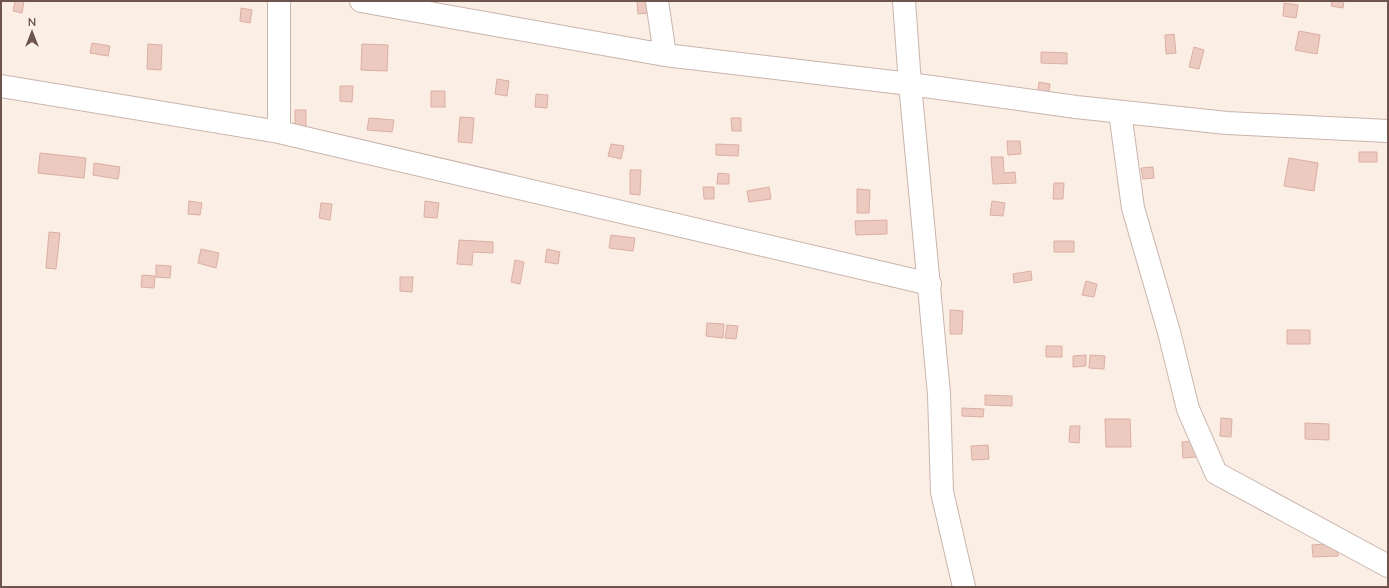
<svg xmlns="http://www.w3.org/2000/svg" width="1389" height="588" font-family="Lato,sans-serif">
<style>
.building{fill:#eccac0;stroke:#ddafa2}
.lines{fill:none;stroke-linecap:round;stroke-linejoin:round}
.minor-casing{stroke:#c9b5ad;stroke-width:24}
.minor{stroke:#fff;stroke-width:22}
</style>
<rect width="100%" height="100%" fill="#faeee5"/>
<path class="building" d="M15,1h9l-2,12 -9,-2z
M637,1h12v12l-11,1z
M1332,1h12l-1,7 -12,-2z
M1284,3l14,2 -2,13 -13,-2z
M241,8l11,2 -2,13 -10,-2z
M1299,31l21,4 -3,19 -22,-4z
M1174,34l2,19 -10,1 -1,-19z
M92,43l18,3 -2,10 -18,-3z
M148,44l14,1 -1,25 -14,-1z
M362,44l26,1 -1,26 -26,-1z
M1194,47l10,3 -5,19 -10,-2z
M1041,52l26,1v11l-26,-1z
M497,79l12,2 -2,15 -12,-2z
M1039,82l11,2 -2,15 -11,-2z
M340,86h13l-1,16 -12,-1z
M431,91h14v16h-14z
M536,94l12,1 -1,13 -12,-1z
M295,110h11v18h-11z
M460,117l14,1 -2,25 -14,-1z
M369,118l25,2 -2,12 -25,-2z
M731,118h10v13h-9z
M1007,141h13l1,13 -13,1z
M611,144l13,2 -3,13 -13,-3z
M716,144l23,1 -1,11 -22,-1z
M1359,152h18v10h-18z
M40,153l46,5 -2,20 -46,-5z
M991,157h12l1,16 11,-1 1,11 -23,1z
M1289,158l29,5 -4,28 -30,-5z
M94,163l26,4 -2,12 -25,-4z
M1153,167l1,11 -11,1 -2,-11z
M630,170h11l-1,25 -10,-1z
M718,173l11,1v10h-12z
M1054,183h10l-1,16h-10z
M703,187h11v12h-10z
M769,187l2,12 -22,3 -2,-11z
M857,189l13,1 -1,23h-12z
M189,201l13,2 -2,12 -12,-1z
M425,201l14,2 -2,15 -13,-1z
M992,201l13,2 -2,13 -13,-1z
M321,203l11,1 -2,16 -11,-2z
M887,220v14l-31,1 -1,-14z
M49,232l11,1 -4,36 -10,-1z
M611,235l24,3 -2,13 -24,-3z
M459,240l34,2v11l-20,-1 -1,13 -15,-1z
M1054,241h20v11h-20z
M201,249l18,4 -3,15 -18,-5z
M547,249l13,3 -2,12 -13,-2z
M515,260l9,2 -4,22 -9,-2z
M156,265l15,1 -1,12 -14,-1z
M1031,271l1,9 -18,3 -1,-9z
M142,275l13,1 -1,12 -13,-1z
M400,277h13l-1,15 -12,-1z
M1086,281l11,3 -3,13 -12,-2z
M950,310l13,1 -1,23h-12z
M707,323l17,1 -1,14 -17,-2z
M727,325l11,1 -2,13 -11,-1z
M1287,330h23v14h-23z
M1046,346h16v11h-16z
M1086,355v11l-13,1v-11z
M1090,355l15,1 -1,13 -15,-1z
M985,395l27,1v10l-27,-1z
M962,408l22,1 -1,8 -21,-1z
M1221,418l11,1 -1,18 -11,-1z
M1105,419h25l1,28h-25z
M1305,423l24,1v16l-24,-1z
M1070,426h10l-1,17 -10,-1z
M1196,441v16l-13,1 -1,-16z
M988,445l1,14 -17,1 -1,-14z
M1338,543v13l-25,1 -1,-12z"/>
<g class="lines">
<defs>
<path id="minor" d="M361,1l304,54 245,29 166,23 151,16 161,8
M657,1l8,54
M904,1l6,83 29,310 3,98 22,95
M1,86l278,46 651,152
M1120,112l13,96 36,124 19,77 28,64 172,93
M279,132v-131"/>
</defs>
<use href="#minor" class="minor-casing"/>
<use href="#minor" class="minor"/>
</g>
<rect width="1389" height="588" fill="none" stroke="#6f544d" stroke-width="4"/>
<g transform="translate(32 32)" stroke="#fdf3eb" stroke-width="3" paint-order="stroke">
<path d="M0-3L7 15L0 10L-7 15Z" fill="#6f544d"/>
<text y="-6" font-size="11" font-weight="bold" text-anchor="middle" fill="#6f544d">N</text>
</g>
</svg>
